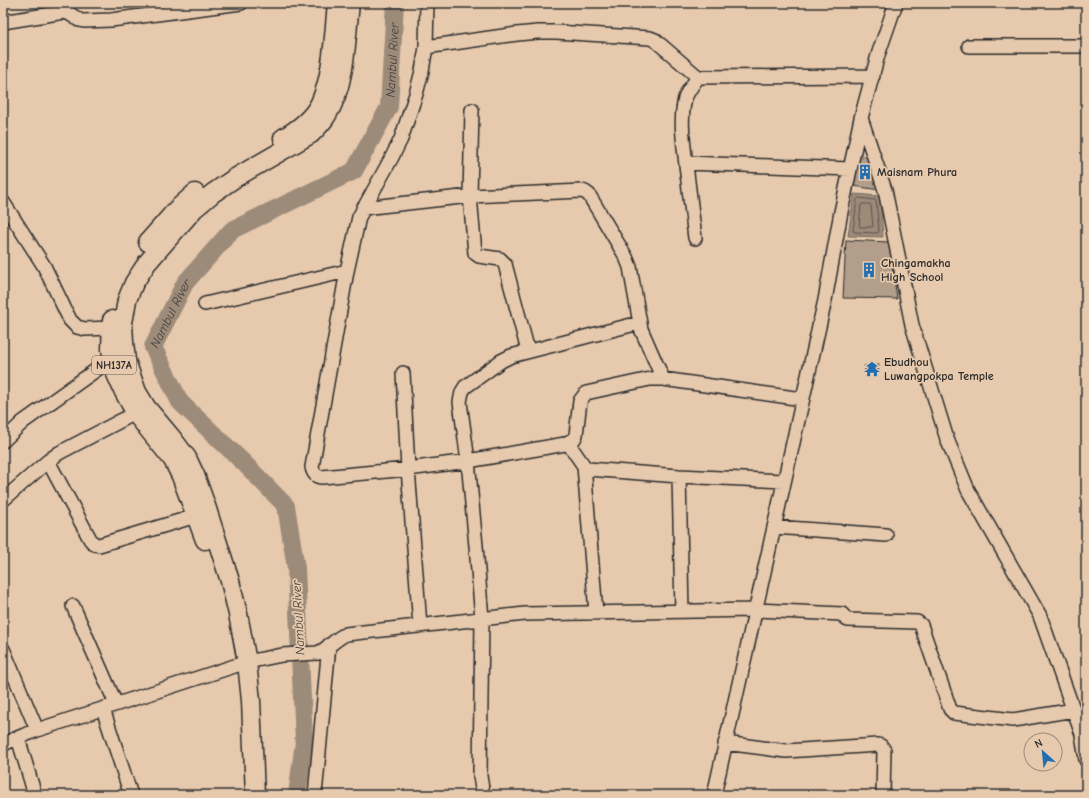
<svg xmlns="http://www.w3.org/2000/svg" width="1089" height="798" font-family="'Comic Neue',sans-serif">
<style>
.water{fill:#9d8b7a;stroke:#6f655a}
.lines{fill:none;stroke-linecap:round;stroke-linejoin:round}
.shore{stroke:#59514b;stroke-width:1}
.river{stroke:#9d8b7a;stroke-width:18}
.building{fill:#b29e8a;stroke:#2b2b2b}
.minor-casing{stroke:#2b2b2b;stroke-width:16}
.highway-casing{stroke:#2b2b2b;stroke-width:21}
.minor{stroke:#e7caae;stroke-width:13}
.highway{stroke:#e7caae;stroke-width:18}
.labels{text-anchor:middle;dominant-baseline:central;stroke-width:3.5;stroke-linejoin:round;paint-order:stroke}
.shield{fill:#e7caae;stroke:#635b52;stroke-width:1}
.shield-label{font-size:11px;font-weight:bold;fill:#2b2b2b}
.poi-label{font-size:12px;font-weight:bold;fill:#2b2b2b;stroke:#e7caae;text-anchor:start}
.water-label{font-size:13px;font-style:italic;fill:#423e3b;stroke:#e7caae}
</style>
<rect width="100%" height="100%" fill="#e7caae"/>
<filter id="ink" filterUnits="userSpaceOnUse"><feTurbulence type="fractalNoise" baseFrequency=".025" numOctaves="2"/><feDisplacementMap in="SourceGraphic" scale="8" xChannelSelector="R" yChannelSelector="G"/><feConvolveMatrix kernelMatrix="1 2 1 2 8 2 1 2 1" color-interpolation-filters="sRGB"/></filter>
<g filter="url(#ink)">
<path class="water" d="M854,194l26,2 3,41 -35,-1z"/>
<g class="lines">
<path class="shore" d="M859,198l16,2 1,1 3,30 -1,2 -23,-1 -2,-1 4,-31z
M863,204h7l1,2 2,20 -1,1h-12l-1,-1 2,-21z"/>
<path class="river" id="s1" d="M297,795l7,-53 -8,-174 -10,-62 -41,-42 -65,-62 -27,-55 32,-64 47,-53 122,-59 35,-64 6,-104"/>
</g>
<path class="building" d="M870,155l9,35 -25,-4 5,-29z
M846,240l43,2 8,57 -54,-1z
M879,365l-1,7 -12,1 -2,-7z"/>
<g class="lines">
<defs>
<path id="minor" d="M427,3l-1,44 -4,24 -6,23 -15,45 -9,18 -33,60 -12,54 -35,196c1,6 4,10 10,10l86,-8 60,-8 97,-17 9,-5 2,-4 4,-34 6,-8 64,-14h13l139,20
M3,22l55,-9 7,-1 5,2 9,6 5,1 27,-1 130,-17
M969,46h117
M426,47l91,-13 21,-2h18l94,6 5,2 43,37 175,-1
M472,110l-2,86 5,57 4,3 21,3 5,5 23,87
M861,118l24,72 27,135 35,114 21,51 72,126 42,118 4,26
M686,163l164,6
M3,202l41,64 26,54 7,7 8,2 26,-1
M363,208l107,-12 112,-5 3,1 4,3 37,62 4,10 11,62 22,50
M695,238c-3,-25 -6,-49 -9,-73 -2,-19 -6,-43 -2,-62 1,-10 9,-18 14,-26
M205,304l142,-33
M403,373l5,96 12,157
M3,441l20,-19 90,-64
M568,443l16,23 4,3 91,7 105,5
M48,461l42,78c3,4 4,6 9,6l97,-29
M584,466l12,147
M679,476l3,135
M3,500l45,-39 11,-8 84,-44
M774,527l112,8
M73,606l43,98
M3,649l34,81
M103,709l28,86
M18,738l17,57
M725,743l61,8 92,-6 3,1 3,4 -1,45
M3,744l34,-14 210,-68 35,-7 36,-2c11,-5 17,-14 28,-19l179,-20 230,-4 87,4 4,5 2,1 69,2 4,3 29,84 4,4 59,7 61,-10
M315,795l14,-150
M483,795l-3,-19 2,-157 -6,-73 -8,-85 -8,-59 2,-10 3,-5 36,-26 10,-5 128,-33
M714,795l111,-495 16,-88 20,-94 17,-63 18,-52"/>
<path id="highway" d="M283,138c14,-8 30,-20 37,-35 13,-27 14,-71 17,-100
M148,242l29,-33 18,-16
M112,320l-1,29 5,25 8,18 12,22 37,46 8,16 24,64
M255,795l-4,-94 -4,-39 -9,-48 -8,-33 -24,-75 -11,-31 -8,-17 -15,-20 -26,-31 -9,-15 -11,-31 -2,-19 -1,-19 4,-23 7,-17 13,-20 47,-54 19,-16 22,-15 76,-44c6,-6 12,-12 16,-19 19,-30 19,-77 23,-112"/>
</defs>
<use href="#minor" class="minor-casing"/>
<use href="#highway" class="highway-casing"/>
<use href="#minor" class="minor"/>
<use href="#highway" class="highway"/>
</g>
</g>
<defs>
<symbol id="building-bare" viewBox="-9 -9 18 18"><path d="M-4-6H4V6H1V3H-1V6H-4ZM-2.5-4.3h1.7v1.8h-1.7ZM.8-4.3h1.7v1.8H.8ZM-2.5-1h1.7V.8h-1.7ZM.8-1h1.7V.8H.8Z" fill="#1f6fb2" stroke="#e7caae" stroke-width="2.5" paint-order="stroke"/></symbol>
<symbol id="temple-bare" viewBox="-9 -9 18 18"><path d="M0-6L5-2H3V0L6.5 2.5H4V6H1.5V3h-3V6H-4V2.5H-6.5L-3 0V-2H-5Z" fill="#1f6fb2" stroke="#e7caae" stroke-width="2.5" paint-order="stroke"/></symbol>
</defs>
<g fill-rule="evenodd">
<use href="#building-bare" x="854" y="161" width="22" height="22"/>
<use href="#building-bare" x="858" y="259" width="22" height="22"/>
<use href="#temple-bare" x="861" y="358" width="22" height="22"/>
</g>
<g class="labels">
<rect class="shield" x="92" y="356" width="44" height="18" rx="3"/>
<g class="shield-label">
<text x="114" y="365">NH137A</text>
</g>
<g class="poi-label">
<text x="877" y="172">Maisnam Phura</text>
<text x="881" y="263">Chingamakha<tspan x="881" dy="14">High School</tspan></text>
<text x="884" y="362">Ebudhou<tspan x="884" dy="14">Luwangpokpa Temple</tspan></text>
</g>
<g class="water-label">
<text stroke="none"><textPath href="#s1" startOffset="898">Nambul River</textPath></text>
<text stroke="none"><textPath href="#s1" startOffset="538">Nambul River</textPath></text>
<text transform="translate(298 618) rotate(-93)">Nambul River</text>
</g>
</g>
<rect width="1089" height="798" fill="none" stroke="#e7caae" stroke-width="16"/>
<rect x="8" y="8" width="1073" height="782" fill="none" stroke="#2b2b2b" stroke-width="1.5" filter="url(#ink)"/>
<g transform="translate(1043 752) rotate(333)"><circle r="19" fill="#e7caae" stroke="#9c8a7a"/>
<path d="M0-3L7 15L0 10L-7 15Z" fill="#1f6fb2"/>
<text y="-6" font-size="11" font-weight="bold" text-anchor="middle" fill="#2b2b2b">N</text>
</g>
</svg>
